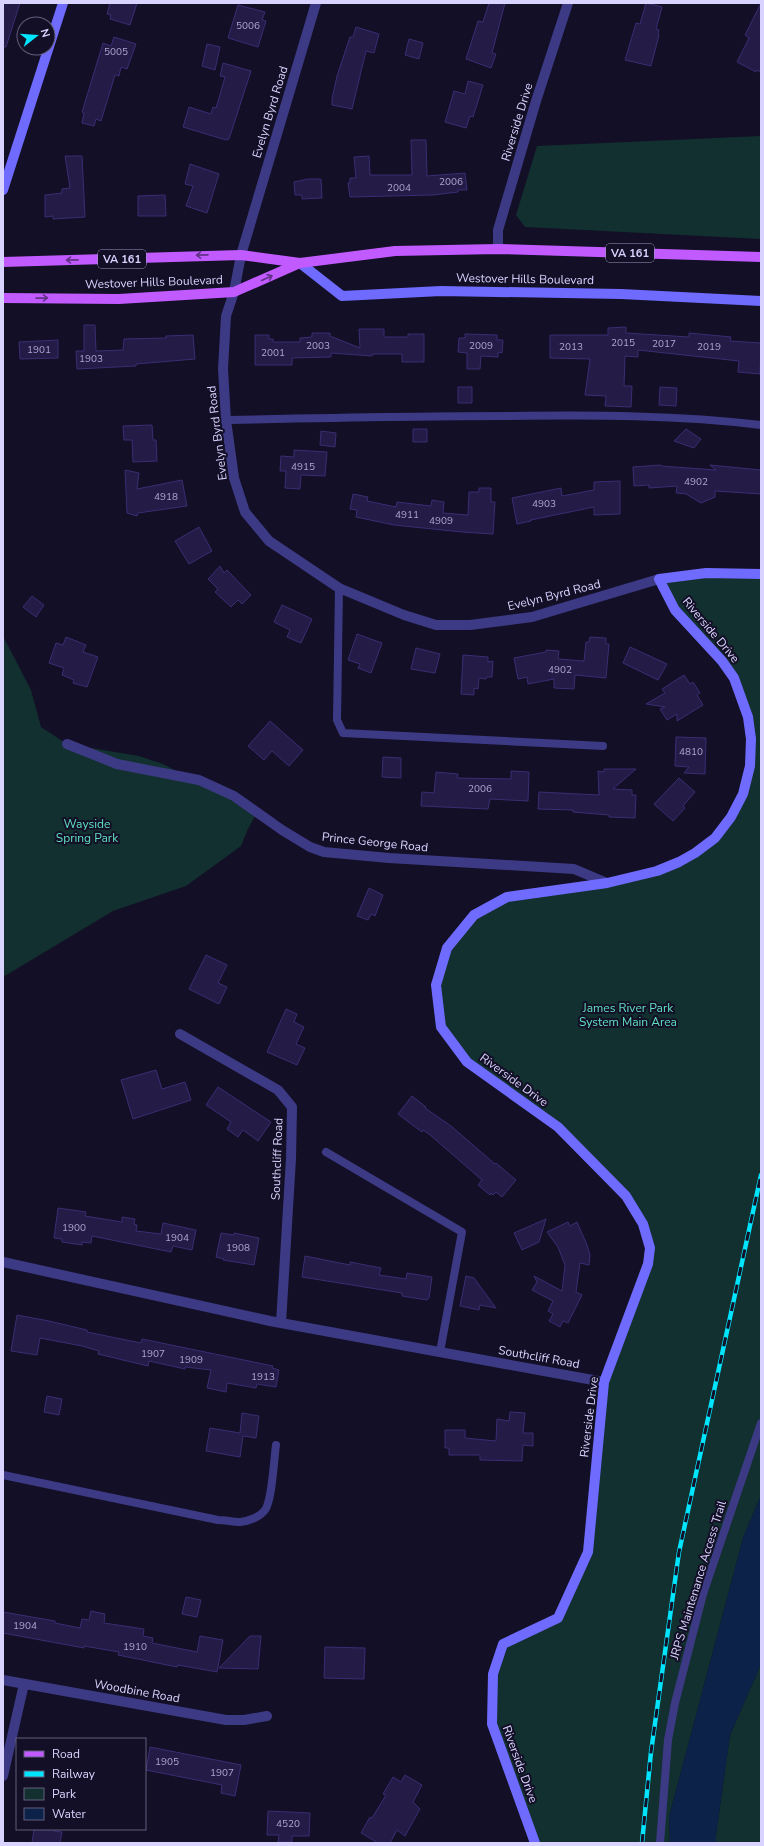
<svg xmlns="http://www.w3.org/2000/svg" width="764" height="1846" font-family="'Nunito Sans',sans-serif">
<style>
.green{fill:#12302f}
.water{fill:#0c2248}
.building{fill:#241b47;stroke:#3b2d73}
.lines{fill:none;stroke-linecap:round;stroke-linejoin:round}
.lane{stroke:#3d3a85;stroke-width:8}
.street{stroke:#3d3a85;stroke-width:10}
.secondary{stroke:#6f6bff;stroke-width:10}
.primary{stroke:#c25bff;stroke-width:10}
.rail-casing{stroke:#00e5ff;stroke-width:4.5}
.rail{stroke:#130f26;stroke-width:3;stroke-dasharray:9;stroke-linecap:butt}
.oneway{stroke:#623188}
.labels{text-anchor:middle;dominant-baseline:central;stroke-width:4;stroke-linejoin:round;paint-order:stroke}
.number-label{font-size:10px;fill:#aca6d1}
.shield{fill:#130f26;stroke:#9e99be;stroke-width:1}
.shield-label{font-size:11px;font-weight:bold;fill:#d9d4ff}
.street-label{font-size:12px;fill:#d9d4ff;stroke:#130f26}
.park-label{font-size:12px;fill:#5fe0c0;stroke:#130f26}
</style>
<rect width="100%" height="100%" fill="#130f26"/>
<path class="green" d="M761,136v103l-236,-12 -9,-12 21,-69z
M761,574v921l-18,43 -74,279 1,26h-135l-43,-119 1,-50 10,-30 55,-26 30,-66 16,-170 46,-134 -24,-52 -68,-69 -91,-65 -26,-35 -5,-42 11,-37 27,-33 33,-18 150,-26 58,-33 28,-44 8,-55 -17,-61 -59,-68 -16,-31z
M3,636l28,54 10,37 26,17 72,12 24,8 94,48 -10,19 -6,15 -55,40 -73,25 -110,66z
M761,1664v179h-45v-8l14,-100z"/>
<path class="water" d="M761,1495v169l-31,71 -14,100v8h-46l-1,-26 74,-279z"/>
<path class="building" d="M3,3h17l-14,44h-3z
M110,3h27l-7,22 -20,-6 1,-4 -4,-1z
M489,3h16l-13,50 4,1 -5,14 -25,-9 12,-38 5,1z
M646,3l16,4 -6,22 3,1 -1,4 1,1 -8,31 -26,-6 11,-37 4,1z
M761,3v69l-4,-2 -1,2 -19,-10 12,-24 -4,-3z
M238,5l27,7 -3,8 4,1 -8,26 -30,-9z
M356,27l23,7 -5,19 -8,-2 -14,58 -20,-4v-6l5,-23 13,-39h3z
M114,37l22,7 -9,25 -6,-2 -2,9 -4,-1 -14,46 -5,-2 -2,7 -12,-3 2,-10 -2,-1 21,-69 8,3z
M409,39l14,4 -4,16 -14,-4z
M207,44l13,3 -5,23 -13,-4z
M223,63l28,8 -22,68 -3,1 -43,-13 6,-20 22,7 2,-7 3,1 9,-31 -5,-1z
M468,81l15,4 -10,32 -3,-1 -4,12 -21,-6 9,-31 11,3z
M411,140h15l1,36 38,-3 2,17h-9v2l-25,3 -83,2 -2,-14h2v-5h6l-2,-21 15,-1 1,19h42z
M65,156h17l3,61 -32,2v-3l-8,1v-22l17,-2v-4l8,-1z
M190,164l29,10 -12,39 -21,-7 7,-20 -8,-2z
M308,179h13l1,19 -20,1v-4h-7l-1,-13z
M165,195l1,21h-28v-20z
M84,325h11l1,26 27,-1 1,-11 42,-1v-2l27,-1 2,24 -59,5v2l-59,3 -1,-18h8z
M626,327v6l63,4v-4l42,4 -1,4 31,2 -1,31 -22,-2 1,-11 -101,-11v7l-13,-1 -1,30h8l-1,21 -26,-1 1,-10 -21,-1 5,-36 -40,-1v-23h58v-7z
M359,329h25v8h24v-3h16v28h-22v-8h-29l-1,2 -41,-3v4l-39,1v7h-37v-30h14v4h4v3h27v-4l12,-1v-4h18v3l30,12z
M465,334l32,1v5h6l-1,13 -4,-1v5l-17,-1 -1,13h-13v-16l-9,-1 1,-14h6z
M58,340v18l-38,1 -1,-17z
M458,387h14v16h-14z
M660,387l17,1 -1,18 -17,-1z
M152,425l1,15h3l1,21 -24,1 -1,-22h-8l-1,-14z
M413,429h14v13h-14z
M686,429l15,10 -7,9 -20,-7z
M321,431l15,2 -1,14 -15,-2z
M294,450l33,2 -2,24 -24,-1 -1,14 -15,-1 1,-17h-6l1,-15 13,1z
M661,465v1l55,4 -6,-5 51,5v24l-46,-3v6l-14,6 -15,-9 -10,-1 1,-7 -28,2v-3l-15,1 -1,-19z
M125,470l14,3 -2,16 45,-9 5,26 -49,7 -1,3 -10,-3z
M620,481v33l-26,1v-8l-63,13v1l-14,3 -5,-26 49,-10 1,8 32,-6v-8z
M479,488h12v14h4l-2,32 -31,-2 -68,-7 -38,-8 1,-7 -7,-1 3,-15 15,3 -1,4 29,6 1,-5 34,4 1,-6 12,2 -1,11 25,2 1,-23h10z
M199,527l13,24 -23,13 -14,-23z
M220,566l4,7 3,-3 24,25 -9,9 -4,-4 -7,7 -16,-15 3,-3 -10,-10z
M32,596l12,9 -8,12 -13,-10z
M282,605l30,14 -11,24 -14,-6 3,-7 -16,-8z
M357,634l25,9 -11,30 -13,-5 2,-4 -12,-4z
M66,637l20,8 -3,7 15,5 -11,30 -14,-4 1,-3 -12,-5 2,-7 -15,-5 7,-20 7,2z
M590,637l16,1v6h3l-3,34 -31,-3 -1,14 -20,-1v-9l-26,5 -1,-7 -9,2 -4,-21 32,-6v-2l13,1 -1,8 26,2 2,-19h3z
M630,647l37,17 -9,16 -35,-17z
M416,648l24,6 -5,19 -24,-4z
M463,655l25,2v5l5,-1 -1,16h-5l-1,2 -7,-1 -1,11 -4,-1v7l-13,-1z
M684,675l6,9 3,-2 7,11 -3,2 6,10 -26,16v-7l-10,6 -7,-11 5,-2 -19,-3 19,-11 -3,-4z
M270,721l33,29 -14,16 -17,-15 -8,9 -16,-14z
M676,737l30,1 -1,36 -21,-1 5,-6 -14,-1z
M383,757l18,1v20l-19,-1z
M604,769h32l-23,20 19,1v5h4l-1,23 -26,-1v-2l-36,-3v-2l-35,-1 1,-17 60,3 -1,-24 6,1z
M511,771l18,1 -1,29 -38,-2 -2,10 -67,-3 1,-14 12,1 2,-21 22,2 -1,4 54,1z
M679,778l16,14 -12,14 2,2 -12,13 -19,-17z
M369,888l14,7 -8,21 -4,-2 -3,6 -11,-4z
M206,955l21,10 -9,18 9,4 -8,17 -30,-15z
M286,1009l11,5 -3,8 10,5 -8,17 9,4 -8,17 -30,-13z
M156,1070l6,19 23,-7 6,18 -58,19 -12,-39z
M218,1087l53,35 -13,19 -15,-11 -5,7 -11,-8 4,-7 -25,-17z
M412,1096l14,11 -1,1 26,18 44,38 1,-1 20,17 -14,17 -6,-5 -3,3 -2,-2 -1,2 -12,-10 4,-5 -53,-46 -6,-4 -1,2 -24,-18z
M58,1208l28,4 -1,4 37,6v-5l13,2 -1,5 3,1 -1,6 25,3 2,-11 33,7 -4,20 -19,-4 -2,6 -79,-16 -1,7 -9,-1v3l-20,-3v-3l-8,-1z
M546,1219l-7,23 -17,8 -8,-17z
M568,1222l2,4 7,-4 10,23 3,10 -1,10 -9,-2 -4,29 6,3 -14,28 -5,-2 -3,6 -11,-6 4,-7 -5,-3 5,-10 -21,-11 5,-8 -3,-6 28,15 3,-26 -7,-18 -11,-15z
M221,1233l13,2v-2l25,5 -5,27 -31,-5 1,-1 -8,-2z
M305,1256l45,9v-3l31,6 -2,7 27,4 1,-6 25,4 -3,21 -2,2 -25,-4v-3l-100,-16z
M466,1276l8,2 22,30 -16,-3 -1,5 -19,-4z
M17,1315l32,6 38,9v2l54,11 1,-4 131,27 -1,2 7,2 -3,17 -19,-3 -1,4 -29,-5 -1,9 -19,-4 4,-18 -26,-3v2l-36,-8 -1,5 -50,-12 1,-3 -17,-5 -42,-8 -3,17 -26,-4z
M47,1396l15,3 -3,16 -15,-3z
M510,1412l15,1 -2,20h10v13l-10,-1 -1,16 -42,-1v-5h-31v-7h-4v-18h20v8l31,3 1,-22 12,2z
M242,1413l17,3 -3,22 -13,-2 -3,21 -34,-6 4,-23 30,5z
M186,1597l15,3 -4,17 -15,-3z
M91,1611l14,3 -1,9 40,6 -1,7 10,2 -1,5 45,9 3,-16 23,4 -6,32 -39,-7 -1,2 -59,-12 1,-3 -35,-6v2l-81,-15v-21l52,9v2l25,5 2,-9 7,1z
M250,1636h11l-3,33 -39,-1z
M325,1647l40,1 -1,31 -40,-1z
M150,1747l91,18 -6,31 -14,-3 1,-8 -76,-15z
M405,1775l17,10 -9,17 7,7 -15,27 -8,-6 -7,13h-12l-17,-10 9,-16 2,1 14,-23 -3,-1 10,-17 8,5z
M268,1811l42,2 -1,23h-17v6h-14l1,-7h-12z
M34,1829h20v2l8,1 -2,11h-28z"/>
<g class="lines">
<path class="lane" d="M226,420c95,-2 189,-4 284,-4 84,-1 168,-1 251,9
M339,588l-2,132 6,13 260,13
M326,1152l136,80 -22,120
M3,1475l215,45c7,0 15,2 22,2 9,-1 20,-5 25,-12 7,-9 9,-51 11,-65
M660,1843l8,-103 7,-37 28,-109 58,-171"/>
<path class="street" d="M316,3l-75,252 -7,37 -8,24 -3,53 3,51 8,58 11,34 24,29 70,47 65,27 32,10h34l62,-8 127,-38
M498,249v-19l38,-129 32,-98
M67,744l50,20 82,16 35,16 48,34 28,17 14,5 65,6 185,11 33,14
M180,1034l98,56 14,17 -1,52 -10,164
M3,1262l267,59 334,61
M3,1680l223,40h18l23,-4
M3,1776l21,-92"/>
<path class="secondary" d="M3,190l60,-187
M300,263l42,33 99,-5 180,3 140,7
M535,1843l-43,-119 1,-50 10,-30 55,-26 30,-66 16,-170 44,-118 2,-16 -7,-24 -17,-28 -68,-69 -91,-65 -26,-35 -5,-42 11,-37 27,-33 33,-18 100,-14 50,-12 22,-9 16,-9 20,-15 16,-21 12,-23 7,-28 1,-27 -3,-22 -14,-39 -12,-17 -47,-51 -16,-31 47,-6 55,1"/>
<path class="primary" d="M3,262l238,-7 59,8 95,-12 103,-2 263,8
M3,298l116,1 115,-7 66,-29"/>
<defs>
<path id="rail" d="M642,1843l9,-91 28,-200 82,-377"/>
</defs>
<use href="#rail" class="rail-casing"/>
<use href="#rail" class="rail"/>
</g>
<defs><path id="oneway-shaft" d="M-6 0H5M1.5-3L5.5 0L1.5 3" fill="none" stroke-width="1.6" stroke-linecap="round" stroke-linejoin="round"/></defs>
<g class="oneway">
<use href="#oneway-shaft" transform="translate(202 255) rotate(179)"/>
<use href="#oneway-shaft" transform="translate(72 260) rotate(179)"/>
<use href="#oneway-shaft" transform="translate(267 278) rotate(-24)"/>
<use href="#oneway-shaft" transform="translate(42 298) rotate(-1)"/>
</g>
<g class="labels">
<g class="number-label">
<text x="248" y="26">5006</text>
<text x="116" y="52">5005</text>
<text x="451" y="182">2006</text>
<text x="399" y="188">2004</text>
<text x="623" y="343">2015</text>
<text x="664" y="344">2017</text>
<text x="318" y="346">2003</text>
<text x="481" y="346">2009</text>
<text x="571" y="347">2013</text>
<text x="709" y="347">2019</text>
<text x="39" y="350">1901</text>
<text x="273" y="353">2001</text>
<text x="91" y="359">1903</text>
<text x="303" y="467">4915</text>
<text x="696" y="482">4902</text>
<text x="166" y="497">4918</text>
<text x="544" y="504">4903</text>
<text x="407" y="515">4911</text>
<text x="441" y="521">4909</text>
<text x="560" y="670">4902</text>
<text x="691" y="752">4810</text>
<text x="480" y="789">2006</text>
<text x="74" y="1228">1900</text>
<text x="177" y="1238">1904</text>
<text x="238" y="1248">1908</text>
<text x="153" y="1354">1907</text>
<text x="191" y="1360">1909</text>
<text x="263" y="1377">1913</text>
<text x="25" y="1626">1904</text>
<text x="135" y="1647">1910</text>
<text x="167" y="1762">1905</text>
<text x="222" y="1773">1907</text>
<text x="288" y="1824">4520</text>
</g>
<g class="shield">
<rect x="606" y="244" width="48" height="18" rx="3"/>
<rect x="98" y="250" width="48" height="18" rx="3"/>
</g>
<g class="shield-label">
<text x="630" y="253">VA 161</text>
<text x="122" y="259">VA 161</text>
</g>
<g class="street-label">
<text transform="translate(270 112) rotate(-73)">Evelyn Byrd Road</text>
<text transform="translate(517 122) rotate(-73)">Riverside Drive</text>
<text transform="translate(525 279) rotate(1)">Westover Hills Boulevard</text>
<text transform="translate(154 282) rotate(-2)">Westover Hills Boulevard</text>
<text transform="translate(217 433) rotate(-97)">Evelyn Byrd Road</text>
<text transform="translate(554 595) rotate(-14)">Evelyn Byrd Road</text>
<text transform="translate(711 630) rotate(50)">Riverside Drive</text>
<text transform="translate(375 842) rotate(6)">Prince George Road</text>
<text transform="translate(514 1080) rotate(36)">Riverside Drive</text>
<text transform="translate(277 1159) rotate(-88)">Southcliff Road</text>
<text transform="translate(539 1357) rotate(10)">Southcliff Road</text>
<text transform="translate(589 1417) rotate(-83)">Riverside Drive</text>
<text transform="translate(698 1580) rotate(-73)">JRPS Maintenance Access Trail</text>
<text transform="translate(137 1691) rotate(10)">Woodbine Road</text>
<text transform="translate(520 1764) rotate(70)">Riverside Drive</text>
</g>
<g class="park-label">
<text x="87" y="824">Wayside<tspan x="87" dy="14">Spring Park</tspan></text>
<text x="628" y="1008">James River Park<tspan x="628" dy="14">System Main Area</tspan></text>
</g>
</g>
<rect width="764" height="1846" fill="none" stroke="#d9d4ff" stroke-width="8"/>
<rect x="16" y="1738" width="130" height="92" fill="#130f26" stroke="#625e7d"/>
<rect x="24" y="1751" width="20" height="6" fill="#c25bff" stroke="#625e7d"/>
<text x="52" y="1758" font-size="12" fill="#d9d4ff">Road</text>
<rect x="24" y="1771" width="20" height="6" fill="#00e5ff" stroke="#625e7d"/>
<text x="52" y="1778" font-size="12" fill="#d9d4ff">Railway</text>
<rect x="24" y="1788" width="20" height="12" fill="#12302f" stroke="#625e7d"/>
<text x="52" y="1798" font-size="12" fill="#d9d4ff">Park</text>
<rect x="24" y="1808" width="20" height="12" fill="#0c2248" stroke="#625e7d"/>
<text x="52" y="1818" font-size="12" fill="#d9d4ff">Water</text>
<g transform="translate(36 36) rotate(73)"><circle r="19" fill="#130f26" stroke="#625e7d"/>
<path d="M0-3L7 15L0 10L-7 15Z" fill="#00e5ff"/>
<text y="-6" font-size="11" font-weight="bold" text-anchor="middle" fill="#d9d4ff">N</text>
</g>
</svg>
